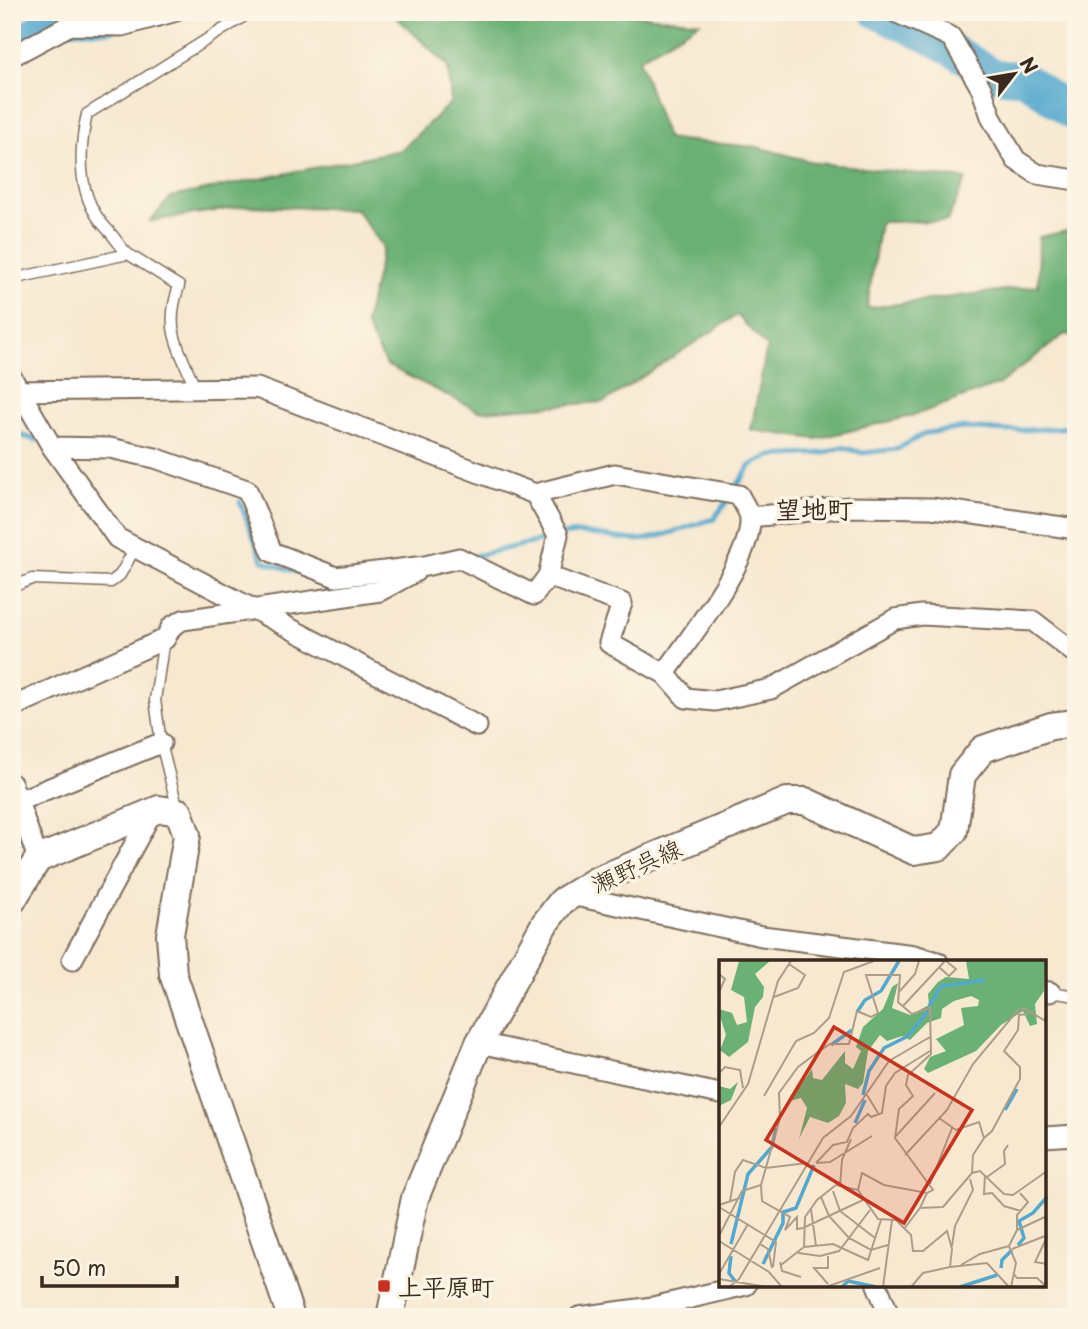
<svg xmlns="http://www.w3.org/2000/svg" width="1088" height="1329" font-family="'Playpen Sans','Klee One',sans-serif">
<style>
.forest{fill:#6bb075;stroke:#536d4a;stroke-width:2}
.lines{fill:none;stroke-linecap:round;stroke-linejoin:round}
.stream{stroke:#52a8ce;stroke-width:5}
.river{stroke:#52a8ce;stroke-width:33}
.lane-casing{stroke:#7d6c5c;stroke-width:13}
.street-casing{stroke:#7d6c5c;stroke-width:23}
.secondary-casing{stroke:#7d6c5c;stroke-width:30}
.lane{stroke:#fff;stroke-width:10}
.street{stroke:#fff;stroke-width:19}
.secondary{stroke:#fff;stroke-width:26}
.poi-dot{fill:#c8321e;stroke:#fcf5e5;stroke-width:2.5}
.labels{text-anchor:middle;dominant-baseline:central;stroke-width:7;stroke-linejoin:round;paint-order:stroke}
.street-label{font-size:24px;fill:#3b2a1e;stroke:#fcf5e5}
.poi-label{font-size:24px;font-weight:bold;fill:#3b2a1e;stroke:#fcf5e5;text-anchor:start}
.neighbourhood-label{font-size:26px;font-weight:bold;fill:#3b2a1e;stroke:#fcf5e5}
.inset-river{fill:none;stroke:#52a8ce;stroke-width:3.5}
.inset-road{fill:none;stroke:#ac9c89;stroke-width:2}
.view{fill:#c8321e;fill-opacity:0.15;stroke:#c8321e;stroke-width:3.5}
.inset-edge{fill:none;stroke:#3b2a1e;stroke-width:3.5}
</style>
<rect width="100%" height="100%" fill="#fcf5e5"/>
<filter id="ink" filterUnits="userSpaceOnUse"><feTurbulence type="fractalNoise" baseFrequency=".0143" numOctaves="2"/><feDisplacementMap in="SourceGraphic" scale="14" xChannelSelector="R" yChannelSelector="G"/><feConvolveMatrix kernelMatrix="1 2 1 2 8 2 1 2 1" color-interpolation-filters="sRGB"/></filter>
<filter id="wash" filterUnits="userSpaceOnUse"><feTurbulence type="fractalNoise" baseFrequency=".00686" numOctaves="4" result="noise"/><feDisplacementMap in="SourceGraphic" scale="28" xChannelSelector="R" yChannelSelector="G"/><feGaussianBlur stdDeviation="1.57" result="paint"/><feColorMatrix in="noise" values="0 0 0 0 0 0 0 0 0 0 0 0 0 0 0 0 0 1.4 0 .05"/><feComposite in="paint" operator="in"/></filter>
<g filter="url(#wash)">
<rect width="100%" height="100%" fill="#f7e8d0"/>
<path class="forest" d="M391,12h216l93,10 -61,37 28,80 90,8 60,16 149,16 -19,42 -67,1 -13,86 171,-22 1,-49 37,-8v107l-11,-2 -66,50 -84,31 -99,24 -65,-9 16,-83 -30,-32 -133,87 -125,9 -93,-46 -21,-41 18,-77 -27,-38 -110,-3 -96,15 21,-24 230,-47 50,-48 -3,-36z"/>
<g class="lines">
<path class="stream" d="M12,433l25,7
M734,490l17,-25 18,-9 56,-3 17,-6 21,6 34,-4 29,-16 39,-5 41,3 70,-4
M240,502l23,59 60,20
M562,535c26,-6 50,5 77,5 21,-1 54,-16 75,-21l15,-21
M470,557l82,-19"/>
<path class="river" d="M876,12l61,29 59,35 28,2 52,38
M12,46l48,-29h48"/>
</g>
</g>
<g filter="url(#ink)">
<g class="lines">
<defs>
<path id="lane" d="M128,254c-9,-8 -13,-17 -21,-25 -30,-31 -29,-75 -20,-115l164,-102
M12,279l116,-25 51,32c-16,46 1,62 17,104
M12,587l20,-8 79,3 9,-7 15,-27
M164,639l-9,61 6,43 17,67
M1050,992l26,4"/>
<path id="street" d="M895,12l56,25 30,51 11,31 24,41 21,14 39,6
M12,56l58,-31 52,1 51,-14
M12,378l40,69 65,91 360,188
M12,391l245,-3 278,106 80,-20 124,21c3,7 11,17 11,24 2,41 -62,120 -85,155
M52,447l58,1 45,10 92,32 25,62 64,25 89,-11 34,-8 75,37 14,-19 10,-41 -23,-41
M750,517l99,-10 83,1 144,21
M548,576l74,27 -13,40 56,31 21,24 29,3 56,-12 124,-70 27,-4 111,6 43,33
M12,707l153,-68 7,-13 11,-6 197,-29 35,-19
M12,784l26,75
M18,801l143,-58
M571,895l191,41 152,19 24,7
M72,960l80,-148
M1044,991l6,1
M479,1043l241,51
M1044,1137l32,-2
M877,1285l13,32
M579,1317l74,-10 93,-22"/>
<path id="secondary" d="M12,901l26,-42 121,-50 20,3 8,23 -17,100 3,39 118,343
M390,1317l25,-119 64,-155 66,-120 17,-22 33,-20 192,-80h18l109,50 25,-4 15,-16 8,-56 21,-26 68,-23 25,-3"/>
</defs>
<use href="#lane" class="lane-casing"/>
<use href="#street" class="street-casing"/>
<use href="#secondary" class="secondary-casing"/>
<use href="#lane" class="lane"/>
<use href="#street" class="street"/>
<use href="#secondary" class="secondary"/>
</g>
</g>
<rect class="poi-dot" x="377" y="1279" width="14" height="14" rx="3.5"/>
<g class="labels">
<g class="street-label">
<text transform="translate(636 865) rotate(-24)">瀬野呉線</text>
</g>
<g class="poi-label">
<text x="398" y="1286">上平原町</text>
</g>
<g class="neighbourhood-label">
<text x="814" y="508">望地町</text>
</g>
</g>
<g transform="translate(719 960)">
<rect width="327" height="327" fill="#f7e8d0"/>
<path d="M20,1h31l-15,13 9,13 -1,10 -8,10 -7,35 -19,15 -9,-7 6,-15 -7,-22v-4l13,4 5,12 10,-3 -3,-25 -13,-7zM247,1h79l-1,30 -9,13 2,20 -7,2 -7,-15 -22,14 -25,26 -48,22 -4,-4 6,-12 16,-6 -10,-12 28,-14 -3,-17 17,-2 1,-6 -8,-4 -17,5 -12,8 -1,9 -14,5 -17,17 -8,-4 -15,5 -7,-6 -12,16 -5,32 -5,6 -13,-5 1,19 -7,13 -11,7 -18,-6 -11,22 8,-31 -6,-10 -11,3 22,-32 1,9 9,2 23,-29v12l8,6 8,-18 -5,-4 7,-20 20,-18 9,-22 6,-4 -6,25 18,7 19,-10 -1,-11 10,-12 8,-5 23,2zM19,122l-7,18 -12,6v-20l11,3z" fill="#6bb075"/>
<path class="inset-river" d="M210,46l12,-20 44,-6M138,52l8,-12 16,-9 18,-30M112,85l21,-15M144,135l6,-24 15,-23 24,-12 20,-25M286,150l12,-21M136,163l10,-23M12,284l17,-70 24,-27 4,-19M299,285l6,-7 -5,-17 14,-8 14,-16M12,296l-2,17 6,8M44,304l20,-41v-11l13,-4 18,-43M282,308l1,-8 10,-10M123,327l6,-6 28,6M241,327l37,-12"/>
<path class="inset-road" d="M220,7l10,9 7,-7 -10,-8M0,14l6,5 -6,13M55,37l24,-9 7,-13 -16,-11M184,46l42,-45M0,113l6,-6 15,3 3,18M148,135l11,18M45,136l32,-55 18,-8 15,-15 15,-46 30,-11M220,158l17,12 23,-8 5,16 -11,17 -1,18M0,167l29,-43 30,-103 13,-20M177,176l39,-43M265,178l8,-7 28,-52v-12l-16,-16 14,-21 1,-15 9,-1M186,195l42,-45 26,-46 45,-54 6,-2 23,14M97,203l17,-18 14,-3 6,-14 15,-14 3,3 11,-4 4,-27 9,-13 35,-22M97,203l14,-1 42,-26M266,215l-1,19 8,-1 12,13 17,5M268,217l18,-13 -1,-13 4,-6M211,224l22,-56M121,226l2,-26 9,-21M114,231l7,20 35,27M208,233l-7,15 23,-1 29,-34 8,-2 24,23 9,1 34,-24M102,237l8,19 20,22 22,12 17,-5M11,241l5,-29 8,-12 23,8 41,-5M0,245l21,-7M0,247l57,35 -3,25M92,249l5,37M84,268l-6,1v-12l-12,13 5,-13 -28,-16 -1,-16 19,-67 -1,-25 19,-26 20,-15 12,-8h19l8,-33 14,6 7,-4 -12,-38h34l-2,27M84,268l60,-28M185,269l16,-21M298,270l30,-14M0,276l23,-45 19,-6M328,277l-12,25 12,2M0,281l50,31 13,15M41,284l8,5 4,19M233,286l3,-20 18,-36 -3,-11M290,286l8,-16v-15l11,-13 -8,-9M85,287l1,-30 12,-17 19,-15 22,5M293,289l33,-13M79,293l22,3 19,-5 31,-41M109,296v12h-14l14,16M61,302l2,9 19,6M62,305l23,-18 29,-3 35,16 13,-40M242,305l19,-11 29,-8 7,17 -5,24M231,307l37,-4 22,24M294,313l4,5h20l10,9M0,314l29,-50M0,319l48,8M10,327l10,-8 84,-141 28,-22 38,-55 41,-24M107,327l54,-19M164,327l9,-67M192,327l12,-14 27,-6 2,-18 -5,-18 -24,20h-10l-2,-16 -15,-15 -18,-1 -20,-29 4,-17 22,12 43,8 6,-3 -38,-52 4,-29 14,-13 -7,-11 2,-10 23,-21 -1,-46 -18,6 -14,-12 1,-10 16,-18 4,-13"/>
<path class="view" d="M115,67l138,83 -68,113 -138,-83z"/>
<rect width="327" height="327" class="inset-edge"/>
</g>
<rect width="1088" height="1329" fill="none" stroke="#fcf5e5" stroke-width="42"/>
<g transform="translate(1014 74) rotate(59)" stroke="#fcf5e5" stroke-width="5" paint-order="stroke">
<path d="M0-5L12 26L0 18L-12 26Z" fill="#3b2a1e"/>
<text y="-10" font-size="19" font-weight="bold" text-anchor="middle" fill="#3b2a1e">N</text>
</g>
<path d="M42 1276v10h135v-10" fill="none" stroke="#3b2a1e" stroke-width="3.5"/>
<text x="52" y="1276" font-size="21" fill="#3b2a1e" stroke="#fcf5e5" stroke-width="5" paint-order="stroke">50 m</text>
</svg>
